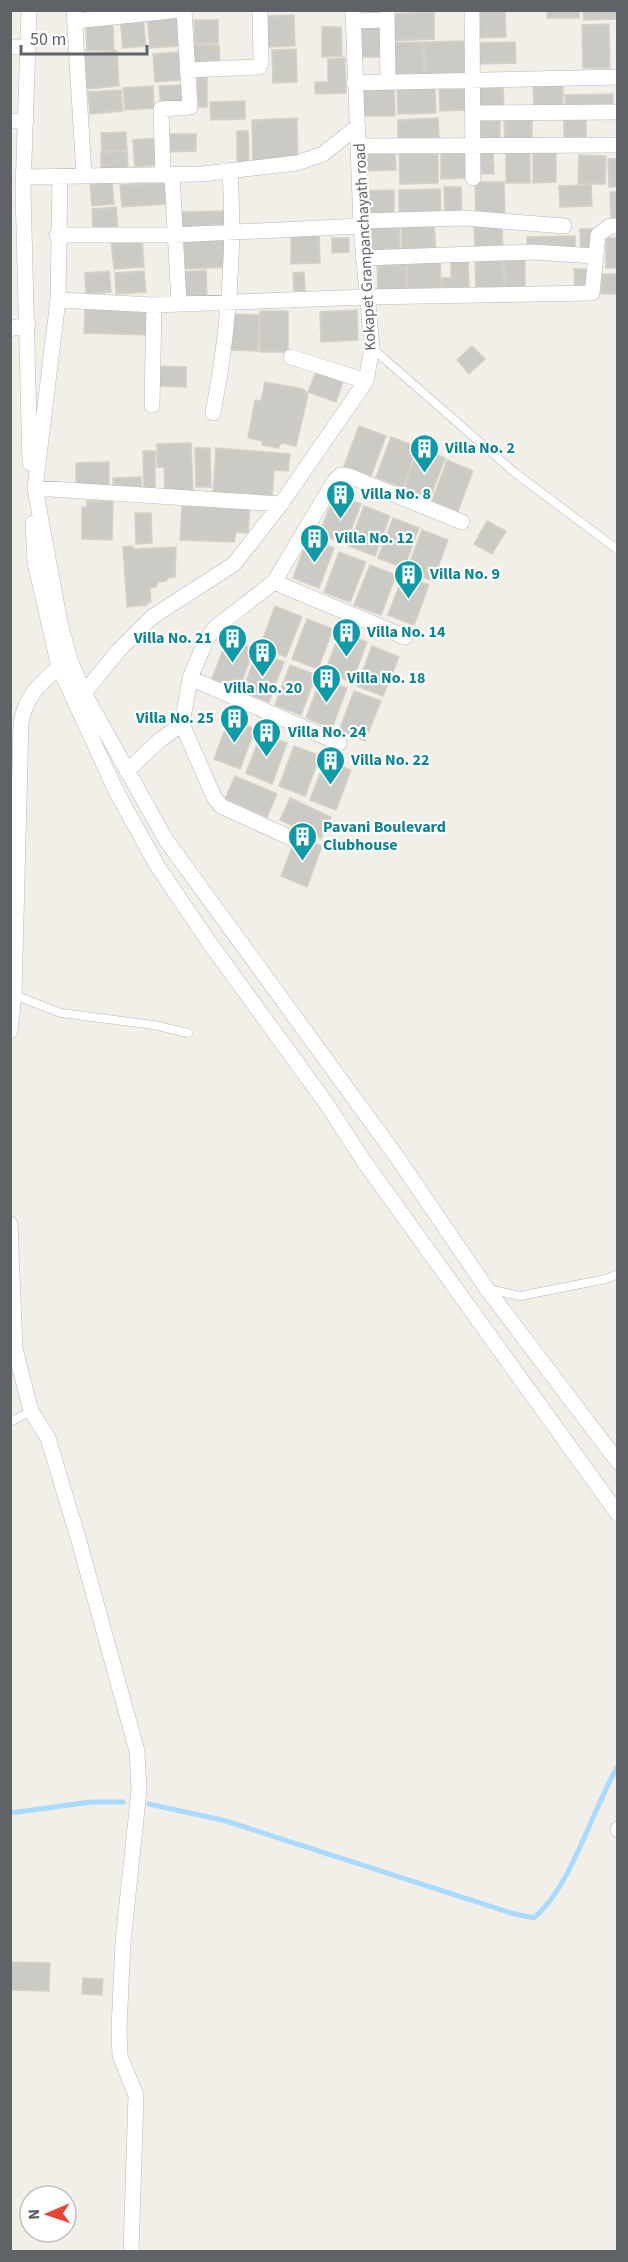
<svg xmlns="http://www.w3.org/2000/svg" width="628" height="2262" font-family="'Source Sans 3',sans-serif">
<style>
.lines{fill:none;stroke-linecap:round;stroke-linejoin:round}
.stream{stroke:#aadaff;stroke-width:5}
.building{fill:#cccac5;stroke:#d6d1c6;stroke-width:1.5}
.service-casing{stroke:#b5b8bc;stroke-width:9}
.minor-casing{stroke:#b5b8bc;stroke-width:16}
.service{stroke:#fff;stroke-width:8}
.minor{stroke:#fff;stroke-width:15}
.labels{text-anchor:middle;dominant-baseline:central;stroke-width:4.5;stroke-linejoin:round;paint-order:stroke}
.street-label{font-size:16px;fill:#5f6368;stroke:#fff}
.culture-label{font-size:16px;font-weight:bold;fill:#0d838f;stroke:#fff;text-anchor:start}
</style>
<rect width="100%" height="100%" fill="#f1efe8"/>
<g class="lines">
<path class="stream" d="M149,1804l77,17 285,92 23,5c39,-34 57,-107 84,-152
M10,1813l81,-11h32"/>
</g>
<path class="building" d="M475,10h30l1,27 -31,1z
M547,10h32v8h-32z
M583,10h35v9l-34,1z
M434,12v27l-45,2 -1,-27z
M177,14l3,32 -30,2 -3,-32z
M294,15l1,31 -27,1v-31z
M143,16l3,30 -23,2 -3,-30z
M194,20h24v23l-23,1z
M357,23h23v34h-22z
M609,24l1,44h-27l-1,-43z
M86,25h27l1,25 -27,1z
M322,27h19l1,29 -20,1z
M469,41l1,35 -45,1 -1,-35z
M423,42l1,32 -35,1 -1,-32z
M515,42l1,21 -40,1v-21z
M194,45h25l1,20 -26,1z
M296,49l1,33 -24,1 -1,-33z
M117,51l2,35 -32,3 -3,-35z
M179,52l2,28 -26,2 -2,-28z
M345,58l1,35 -31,1v-12h13v-23z
M197,73h10v34h-9z
M469,80l1,30 -30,1 -1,-30z
M503,82l1,29h-27l-1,-28z
M563,82v26l-29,1 -1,-26z
M184,85l1,20 -24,2 -2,-21z
M153,86l1,22 -29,2 -2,-22z
M435,86l1,27 -38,1 -1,-27z
M394,87l1,29h-32v-28z
M121,90l2,21 -33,3 -2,-22z
M613,94v16l-47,1 -1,-16z
M245,101v18l-34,1 -1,-18z
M474,114h26v24l-25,1z
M504,116h28v28l-27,1z
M297,118l1,45 -45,1 -1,-44z
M438,118l1,20 -41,2v-20z
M586,119v22l-22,1v-22z
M237,131h11l1,31 -12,1z
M126,132l1,18 -25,1 -1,-18z
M169,134h27v17l-26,1z
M157,138l2,27 -24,2 -2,-27z
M365,147h30l1,23 -30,1z
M493,147l1,27h-17l-1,-26z
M438,148v35l-38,1 -1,-35z
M466,149l1,29 -26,1v-29z
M127,151l1,17 -27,2v-18z
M506,152h24v31h-24z
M533,152h23v30l-23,1z
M579,155l27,1 -1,28h-27z
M608,159h10v28h-9z
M112,182l2,22 -22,2 -2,-22z
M165,182l2,22 -45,3 -2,-22z
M475,182h29l1,34 -29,1z
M591,185l1,21 -32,1 -1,-21z
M444,187h17l1,29h-17z
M440,189l1,25 -42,1v-25z
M394,190v25h-30v-24z
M610,192h8v27h-7z
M116,207l2,21 -25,1 -1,-20z
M225,211v17l-46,1 -1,-17z
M399,224l1,29 -33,1v-29z
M434,224l2,27 -34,2 -1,-27z
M474,225h28l1,26 -28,1z
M580,229h14v22h-13z
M319,233l1,30 -29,1v-30z
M575,236v13l-48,1v-13z
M228,238l1,29 -47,2 -1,-29z
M332,238h17v14l-17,1z
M606,238h12v30h-12z
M142,239l2,28 -30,2 -3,-28z
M406,258l1,33h-29l-1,-32z
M440,258l1,32 -33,1 -1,-32z
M451,258h17l1,29h-27v-9h9z
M503,258l1,30h-28l-1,-29z
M525,258v32l-20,1 -1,-32z
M574,269h14l1,18 -14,1z
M206,270l1,29 -22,2 -2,-29z
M109,271l2,21 -25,2 -1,-21z
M144,271l2,21 -30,2 -1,-21z
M304,272l1,19h-11l-1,-18z
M601,274h17v20h-17z
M85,308l66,2 -1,25 -66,-2z
M357,310l1,30 -37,2 -1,-30z
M260,311h28v41h-28z
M231,314l28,1 -1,36 -28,-1z
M472,346l13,13 -16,15 -12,-14z
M156,366l30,1v20l-31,-1z
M317,369l27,10 -8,23 -28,-10z
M265,382l38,7 5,6 -12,51 -14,-3 -4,5 -16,-3 1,-4 -15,-3 7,-38 6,1z
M359,426l27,10 -15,40 -27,-10z
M391,437l26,10 -14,41 -27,-11z
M191,443l2,49 -28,1 -1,-26h-7v-23z
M195,448h15l1,39h-15z
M216,448l74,6 -2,17 -14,-1 -2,30 -59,-5z
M419,448l26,10 -15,40 -26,-10z
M143,451h12v39h-11z
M447,460l26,11 -15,40 -26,-10z
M109,462v26l-33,1v-26z
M141,477l1,13h-29v-12z
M335,494l26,10 -15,40 -27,-10z
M87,501h26l-1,39 -30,-1v-32h4z
M196,505l54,3 -2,25 -12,-1 -2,10 -54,-2 2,-33z
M364,506l26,10 -15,40 -26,-10z
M135,513h16l1,30 -16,1z
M393,518l26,10 -15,40 -26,-10z
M487,521l19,10 -14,23 -18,-10z
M422,530l26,10 -15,41 -26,-11z
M308,537l26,11 -15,40 -26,-10z
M132,546l2,3 42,-2 -1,30 -7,1 -2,3 -8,1 -2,5 -6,1 1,14h-4v3l-20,2 -4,-60z
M339,552l27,10 -16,40 -26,-10z
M370,565l26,10 -15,40 -27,-10z
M403,575l26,10 -15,40 -26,-10z
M275,606l27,11 -16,40 -26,-10z
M307,619l26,10 -15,40 -26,-10z
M340,632l27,10 -15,40 -27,-10z
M227,639l27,10 -15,40 -27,-10z
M372,646l27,11 -16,39 -26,-10z
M257,652l27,10 -15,40 -27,-10z
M290,665l26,10 -15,40 -26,-10z
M321,678l26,10 -15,40 -26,-10z
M354,691l27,10 -16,40 -26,-10z
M229,719l26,10 -15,40 -26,-10z
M261,733l26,10 -15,41 -26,-11z
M294,746l26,10 -15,40 -26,-10z
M325,760l26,10 -15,40 -26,-10z
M235,776l42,18 -10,23 -42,-18z
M290,798l41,19 -10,22 -41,-19z
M296,837l26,9 -15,41 -26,-11z
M10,1962l40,1 -1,28 -39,-1z
M83,1978l20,1 -1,16 -20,-1z"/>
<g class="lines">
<defs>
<path id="service" d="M372,348l142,124 104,78
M14,995l47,18 93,12 34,8
M488,1289l32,7 86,-17 12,-5
M10,1422l21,-11"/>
<path id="minor" d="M29,10l-6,180 7,273
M74,10l10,165
M387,10l1,71
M472,10l1,168
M75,21l105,-11
M353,21l34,-1
M10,47h18
M187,70l72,-3 2,-4 -1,-53
M354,83l264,-6
M472,113l146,-1
M10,121h16
M359,146l259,-1
M163,174l-2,-65 29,-2 -6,-97
M172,174l7,130
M24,177l178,-3 95,-11 26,-9 35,-28
M60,177l-2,123 -23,188 25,135 10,37 14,33 82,147 233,320 88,129 131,173
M360,221l105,-3 99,8
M57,235h117l187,-9
M363,258l171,-6 61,4
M58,300l96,5
M10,329l18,-5
M291,357l75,24
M152,405l2,-100 212,-8 226,-4 6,-58 12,-9h8
M213,413c16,-81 22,-160 17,-243
M35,488l246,16
M274,582l131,55
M59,667l58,126 41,74 51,75 117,161 37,57 255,354
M190,678l149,65
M84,693l34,-42 34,-34 82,-53 47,-60 85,-123 6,-33 -11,-122 -8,-216
M127,771l33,-31 22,-16
M291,838l-70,-32 -7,-9 -32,-73 8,-46 17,-40 9,-11 58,-45 61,-102 6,-5 8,1 113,46
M10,1031l4,-36 7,-272c4,-26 19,-40 38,-56l-24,-105 -2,-39
M10,1224l5,125 16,62 17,27 31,103 58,210 2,39 -16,152 -4,87 1,27 16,39 -5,157
M618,1829v1"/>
</defs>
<use href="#service" class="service-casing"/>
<use href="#minor" class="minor-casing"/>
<use href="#service" class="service"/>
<use href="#minor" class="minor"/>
</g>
<defs>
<symbol id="building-pin" viewBox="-11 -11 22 30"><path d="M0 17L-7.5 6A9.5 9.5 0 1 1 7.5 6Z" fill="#0f9aa8" stroke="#fff"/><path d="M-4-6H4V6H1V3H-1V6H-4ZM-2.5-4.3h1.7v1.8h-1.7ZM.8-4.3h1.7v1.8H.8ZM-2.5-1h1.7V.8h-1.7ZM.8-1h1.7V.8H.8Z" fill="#fff"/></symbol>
</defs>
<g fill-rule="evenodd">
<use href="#building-pin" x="408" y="432" width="33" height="45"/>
<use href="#building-pin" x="324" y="478" width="33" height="45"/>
<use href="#building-pin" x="298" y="522" width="33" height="45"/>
<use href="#building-pin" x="392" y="558" width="33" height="45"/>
<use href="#building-pin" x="330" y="616" width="33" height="45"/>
<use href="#building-pin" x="216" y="622" width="33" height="45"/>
<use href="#building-pin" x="246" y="636" width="33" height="45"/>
<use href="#building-pin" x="310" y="662" width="33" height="45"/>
<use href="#building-pin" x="218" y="702" width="33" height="45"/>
<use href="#building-pin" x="250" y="716" width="33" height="45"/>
<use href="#building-pin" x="314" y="744" width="33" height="45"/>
<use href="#building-pin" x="286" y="820" width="33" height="45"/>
</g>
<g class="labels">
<g class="street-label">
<text transform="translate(365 247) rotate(-93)">Kokapet Grampanchayath road</text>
</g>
<g class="culture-label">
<text x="445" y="448">Villa No. 2</text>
<text x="361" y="494">Villa No. 8</text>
<text x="335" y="538">Villa No. 12</text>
<text x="430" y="574">Villa No. 9</text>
<text x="367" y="632">Villa No. 14</text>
<text x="212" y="638" text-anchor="end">Villa No. 21</text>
<text x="347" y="678">Villa No. 18</text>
<text x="263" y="688" text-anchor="middle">Villa No. 20</text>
<text x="214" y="718" text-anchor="end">Villa No. 25</text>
<text x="288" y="732">Villa No. 24</text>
<text x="351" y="760">Villa No. 22</text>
<text x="323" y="827">Pavani Boulevard<tspan x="323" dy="18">Clubhouse</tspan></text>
</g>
</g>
<rect width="628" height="2262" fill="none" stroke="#5f6368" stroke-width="24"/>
<g transform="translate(48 2214) rotate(268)"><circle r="28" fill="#ffffff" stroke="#bfc1c3" stroke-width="1.5"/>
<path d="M0-4.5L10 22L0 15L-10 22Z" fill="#ea4335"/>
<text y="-9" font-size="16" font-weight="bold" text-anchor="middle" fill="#5f6368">N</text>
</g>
<path d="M21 45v9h126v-9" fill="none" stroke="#5f6368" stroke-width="3"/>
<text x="30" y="45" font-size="18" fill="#5f6368" stroke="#ffffff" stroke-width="4.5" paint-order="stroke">50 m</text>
</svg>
